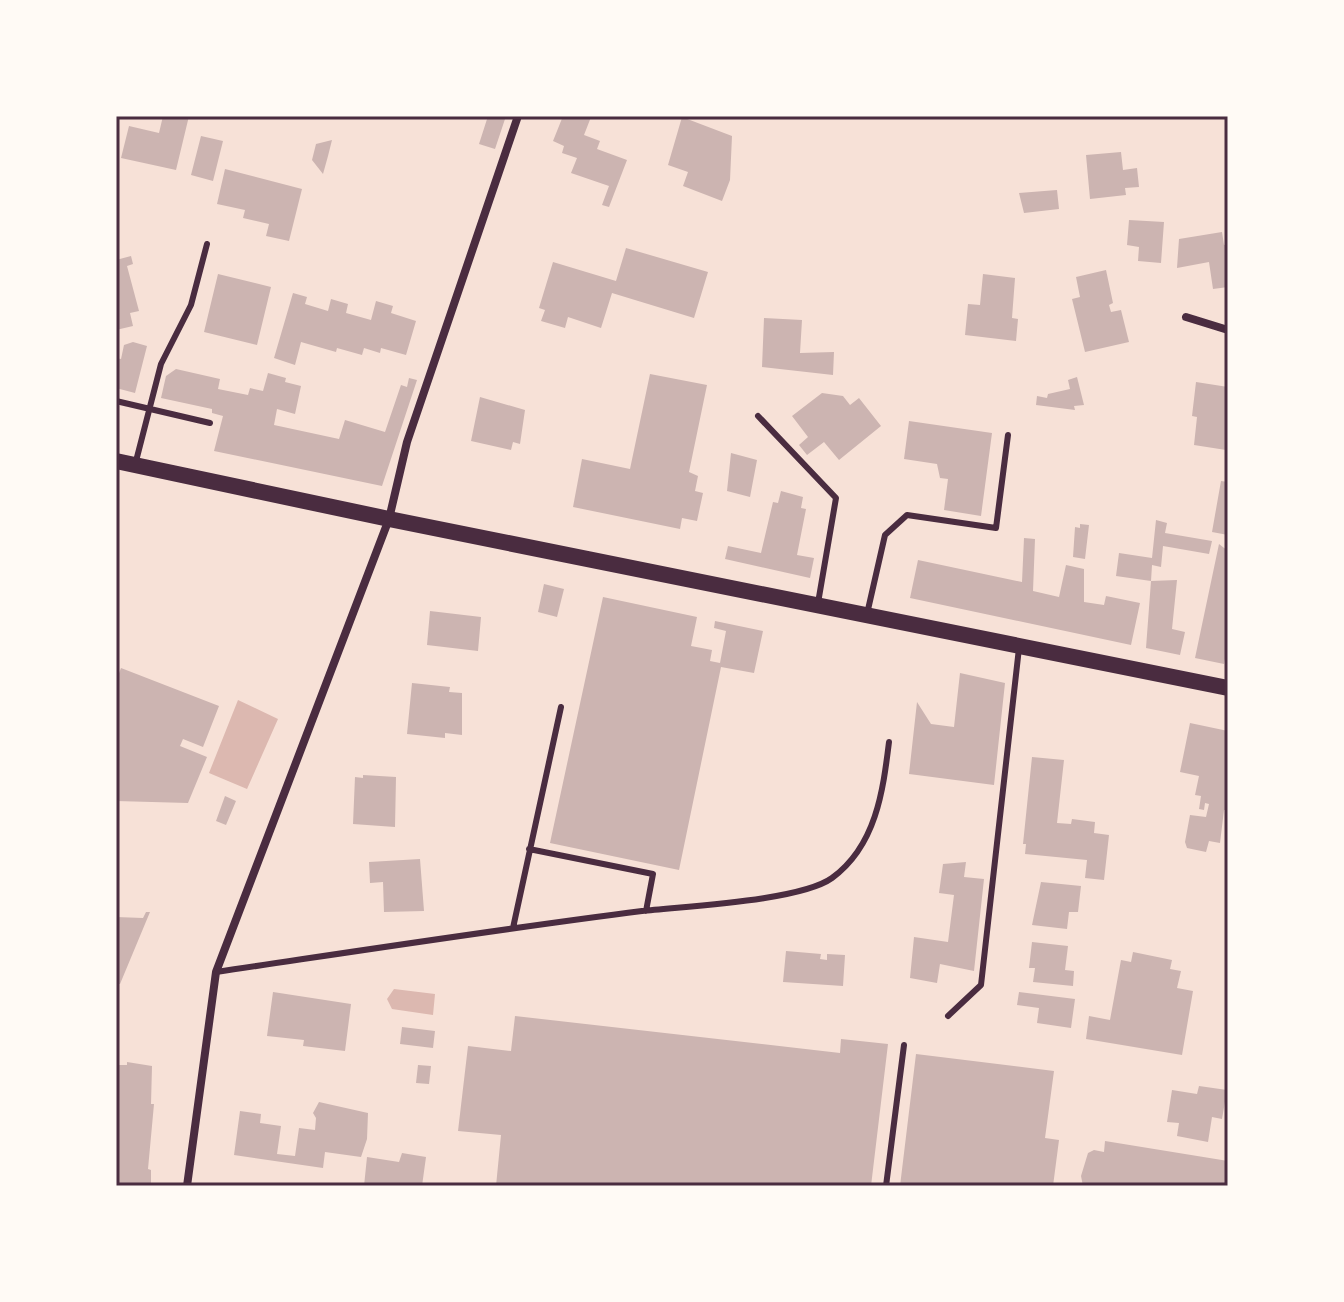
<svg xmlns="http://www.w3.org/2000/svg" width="1344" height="1302" font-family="Ubuntu,sans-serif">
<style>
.water{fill:#dcb8b0}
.building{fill:#ccb4b1}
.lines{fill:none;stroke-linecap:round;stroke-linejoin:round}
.service{stroke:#4a2c40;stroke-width:6}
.minor{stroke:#4a2c40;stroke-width:8}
.secondary{stroke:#4a2c40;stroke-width:16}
.neatline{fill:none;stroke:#4a2c40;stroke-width:3}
</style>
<rect width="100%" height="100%" fill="#f7e1d7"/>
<path class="water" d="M238,700l40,19 -31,70 -38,-16z
M394,989l41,5 -2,21 -41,-6 -5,-10z"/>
<path class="building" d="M163,116h26l-13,54 -55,-12 8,-32 30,7z
M488,116h18l-11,33 -16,-5z
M563,116l28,1 -7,18 16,6 -3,8 30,11 -18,47 -7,-2 7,-19 -38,-13 6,-15 -15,-5 2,-7 -11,-5z
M682,117l50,19 -2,44 -8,21 -39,-15 5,-14 -20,-7z
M201,136l22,5 -10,40 -22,-6z
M332,140l-4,16 -5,18 -11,-14 4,-16z
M1121,152l2,18 14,-2 2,19 -14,1 1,7 -36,4 -4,-44z
M225,169l77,20 -13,52 -23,-5 3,-12 -26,-6 2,-8 -28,-6z
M1057,190l2,19 -35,4 -5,-20z
M1129,220l35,2 -3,41 -23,-2 1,-14 -12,-2z
M1222,232l2,13 4,-1v43l-15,2 -4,-27 -32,6 2,-29z
M626,248l82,24 -14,46 -82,-25 -11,35 -33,-11 -3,11 -24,-7 4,-11 -6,-2 14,-46 63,19z
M131,256l2,8 -6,2 12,45 -9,2 3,13 -17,4v-70z
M1106,270l7,33 -4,2 2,7 10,-2 8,32 -44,10 -13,-53 8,-2 -4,-20z
M218,274l53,13 -14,58 -53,-13z
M983,274l32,4 -3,40 6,1 -2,22 -51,-6 3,-31 12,1z
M293,293l14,4 -2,7 23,7 3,-12 17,5 -2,9 25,7 5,-19 17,5 -2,7 25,8 -10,34 -25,-7 -1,5 -16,-5 -2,7 -25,-7 -1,4 -35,-10 -6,23 -21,-7z
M764,318l38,2 -2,33 34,-1 -1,23 -71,-8z
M133,342l14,4 -12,47 -19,-5v-30l5,1 3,-14z
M176,369l44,10 -2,10 30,6 2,-7 13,3 5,-18 18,5 -1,4 16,4 -6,28 -18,-5 -3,16 65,14 6,-19 40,12 16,-47 6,2 2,-9 8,2 -35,106 -168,-35 9,-35 -11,-3v-4l-51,-11 5,-22z
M650,374l57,11 -18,87 9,4 -3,15 8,2 -6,28 -15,-3 -2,11 -107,-22 9,-48 48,10z
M1077,377l7,28 -10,1 1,4 -39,-5 1,-9 10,2 1,-4 22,-5 -2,-9z
M1196,382l32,5 -2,63 -32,-5 3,-28 -5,-1z
M822,393l21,3 7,9 9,-7 22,28 -42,34 -15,-18 -17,13 -8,-10 9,-8 -16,-21z
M480,397l45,13 -5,34 -7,-2 -2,8 -40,-9z
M909,421l83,12 -11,83 -37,-6 4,-31 -8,-1 -3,-14 -33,-5z
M731,453l26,7 -7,37 -23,-6z
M1221,481l7,1v53l-16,-3z
M781,491l22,6 -2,11 5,1 -9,46 17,3 -4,20 -85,-19 3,-13 33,7 12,-51 5,1z
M1156,520l11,3 -2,10 47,8 -3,13 -46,-8 -2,21 -9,-2 -1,16 -35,-5 3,-23 33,5z
M1080,524l9,1 -4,34 -12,-2 2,-30 5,1z
M1024,538l11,1 -2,52 26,6 7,-32 18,4v33l20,3 2,-9 34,7 -9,42 -221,-47 8,-38 104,22z
M1219,544l9,7v92l-4,21 -29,-6z
M1177,580l-5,49 13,3 -5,23 -34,-7 5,-67z
M544,584l20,5 -7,28 -19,-5z
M603,597l94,20 -6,29 21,4 -2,11 10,2 6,-32 -12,-3 1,-7 48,10 -9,42 -33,-6 -42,203 -129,-27z
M430,611l51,6 -3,34 -51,-6z
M121,668l98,38 -16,41 -20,-8 -3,7 27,11 -19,46 -72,-2v-120z
M960,673l45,10 -11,102 -85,-11 8,-72 14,22 23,3z
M412,683l38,4 -1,5 13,1v42l-17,-2v5l-38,-4z
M1190,723l38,8v79h-4l-4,33 -11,-2 -3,11 -19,-4 -2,-6 5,-27 16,2 3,-13 -4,-1 -1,7 -5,-1 2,-13 -6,-1 4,-19 -19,-4z
M1032,757l32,3 -7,63 14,1 1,-5 23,3 -1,11 15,2 -5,45 -19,-2 2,-18 -62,-6 1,-10h-3z
M363,775l33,2 -1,50 -42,-3 2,-47 8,1z
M225,796l11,5 -10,24 -10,-4z
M420,859l4,52 -40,1 -1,-30 -13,1 -1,-21z
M966,862l-2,15 20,2 -10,92 -34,-7 -3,19 -27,-5 4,-41 34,5 6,-47 -15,-2 4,-29z
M1041,882l40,4 -3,26h-9l-2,17 -35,-4z
M146,912h4l-30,72h-4v-67l27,1z
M1032,942l36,4 -3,24 9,1 -1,15 -40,-4 2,-14h-6z
M786,951l35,3 -1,5 7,1v-6l18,1 -2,31 -60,-4z
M1133,952l39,8 -2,9 11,2 -4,17 16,3 -11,64 -96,-16 3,-23 21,4 11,-60 10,2z
M273,992l78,12 -6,47 -42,-5 1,-6 -37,-4z
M1019,992l56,7 -4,29 -34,-5 2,-15 -22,-3z
M515,1016l325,37 1,-14 47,5 -17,142h-375l5,-51 -43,-4 10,-85 43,5z
M402,1027l33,4 -2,17 -33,-4z
M916,1054l138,17 -9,67 14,2 -6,46h-153z
M127,1062l25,4 -1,38h3l-6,65 3,1v16h-35v-121h11z
M418,1065l13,1 -2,18 -13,-1z
M1199,1086l28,4 -5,29 -10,-2 -4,25 -31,-6 2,-13 -12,-1 5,-32 25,4z
M319,1102l49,11 -1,26 -6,18 -36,-5 -2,16 -89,-13 6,-44 21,3 -1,9 21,3 -4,28 18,2 4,-28 16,2 1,-12 -3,-5z
M1105,1141l123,20v25h-145l-2,-10 7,-23 6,-3 10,2z
M402,1153l24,4 -4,29h-58l3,-29 32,5z"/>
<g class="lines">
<path class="service" d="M116,401l94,22
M758,416l78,82 -18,105
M135,465l26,-101 30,-59 16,-61
M867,614l18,-79 22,-20 89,13 12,-93
M529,849l124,25 -7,37
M513,928l48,-221
M216,972c142,-21 284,-43 426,-61 44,-5 158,-10 190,-33 44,-32 51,-87 57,-136
M948,1016l33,-31 38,-337
M886,1186l18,-141"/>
<path class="minor" d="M1186,317l42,13
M187,1186l29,-214 173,-453 18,-77 111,-326"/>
<path class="secondary" d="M116,461l273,58 839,169"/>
</g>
<rect width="1344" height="1302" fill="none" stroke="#fffaf5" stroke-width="236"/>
<rect x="118" y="118" width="1108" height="1066" class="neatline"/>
</svg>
